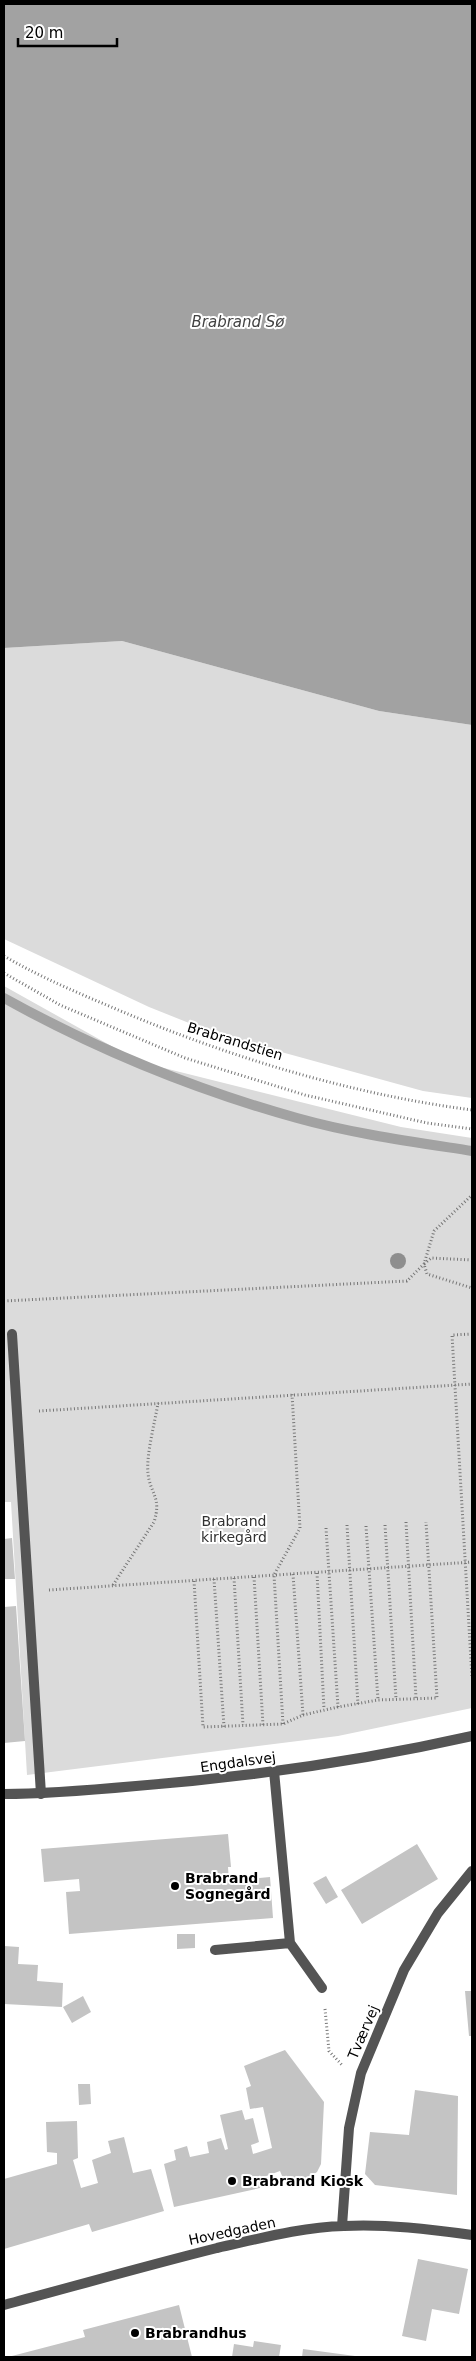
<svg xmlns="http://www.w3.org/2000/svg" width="476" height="2361" font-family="'DejaVu Sans',sans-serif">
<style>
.green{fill:#dbdbdb}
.water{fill:#a2a2a2}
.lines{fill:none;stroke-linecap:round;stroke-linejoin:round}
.stream{stroke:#a2a2a2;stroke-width:10}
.building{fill:#c4c4c4}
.path{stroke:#767676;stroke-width:3;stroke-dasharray:1 2.5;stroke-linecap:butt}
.lane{stroke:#545454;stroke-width:10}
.street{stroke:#545454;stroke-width:10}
.tree{fill:#8e8e8e}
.poi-dot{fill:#000;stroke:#fff;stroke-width:2}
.labels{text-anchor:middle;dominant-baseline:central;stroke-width:4;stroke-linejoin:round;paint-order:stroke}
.street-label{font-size:14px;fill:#000;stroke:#fff}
.park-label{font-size:14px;fill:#323232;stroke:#fff}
.poi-label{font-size:14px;font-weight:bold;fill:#000;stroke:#fff;text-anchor:start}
.water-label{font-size:15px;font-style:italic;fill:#434343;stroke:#fff}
</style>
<rect width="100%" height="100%" fill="#fff"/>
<path class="green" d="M122,641l257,70 93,14v373l-49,-7 -204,-56 -70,-28 -145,-68v-291z
M4,986l136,76 261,65 71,11v570l-134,28 -311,39 -16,-273h-7z"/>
<path class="water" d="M4,4h468v721l-93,-14 -257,-70 -118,7z"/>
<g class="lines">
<path class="stream" d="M4,998c92,51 192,92 293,120 57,16 117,24 175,33"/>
</g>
<path class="building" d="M12,1538l3,41h-11v-40z
M16,1606l9,135 -21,2v-136z
M228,1834l3,33h-3l1,14 41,-4 3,41 -204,16 -3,-42 14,-1 -1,-12 -35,3 -3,-33z
M417,1844l21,35 -76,45 -21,-34z
M326,1876l12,21 -12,7 -13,-21z
M177,1934h18v14l-18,1z
M4,1946l15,1 -1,17 20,1 -1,16 26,2 -1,24 -58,-3z
M465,1991h7v45h-3z
M83,1996l8,16 -19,11 -9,-16z
M285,2050l39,52 -3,62 -4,8 -12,8 -20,3 -5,-12 -19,7 -1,10 -86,19 -10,-43 12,-4 -2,-10 13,-4 3,11 19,-4 -2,-11 14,-4 4,12 3,-1 -8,-34 22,-5 3,10 8,-2 6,24 -8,3 2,9 19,-6 -9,-41 -13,2 -4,-21 5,-2 -7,-20z
M78,2084h12l1,20 -12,1z
M415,2090l43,6 -1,99 -82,-10 -10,-11 5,-42 39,3z
M77,2121l1,37 -5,2 8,28 17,-5 -6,-23 19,-7 -3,-12 16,-4 9,36 18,-4 13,42 -72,21 -3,-8 -85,25v-70l53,-15v-11l-10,-1 -1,-30z
M418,2259l50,10 -9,45 -27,-5 -6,32 -24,-5z
M179,2305l13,52h-184l77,-20 -2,-7z
M254,2341l27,4 -2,12h-47l2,-13 19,3z
M303,2349l52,7v1h-53z"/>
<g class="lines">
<path class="path" d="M4,956c36,21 74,37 112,53 113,48 234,85 356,101
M4,973l56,32 125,53 120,37 122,28 45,6
M472,1260l-41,-2 -7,6 3,10 45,14
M4,1301l403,-20 17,-17 10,-33 38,-36
M472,1334l-20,1 20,343
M39,1411l433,-27
M406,1522l10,176
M347,1525l11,180
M385,1525l11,174
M366,1526l12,174
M326,1528l12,179 40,-7 59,-2 -11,-176
M317,1573l7,136
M254,1577l9,148
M234,1578l9,147
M214,1579l10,148
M194,1581l9,146 80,-3 20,-9 -10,-141
M113,1585l41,-63c8,-25 -4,-28 -6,-49 -2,-18 7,-51 10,-70
M49,1590l423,-28
M303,1715l35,-8
M283,1724l-9,-149 26,-47 -8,-134
M325,2009l4,42 13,14"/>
<path class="lane" d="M12,1334l29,460
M274,1771l16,172
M215,1950l75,-7 32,45"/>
<path class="street" d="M4,1794c44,0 88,-4 132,-8 113,-9 225,-25 336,-50
M342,2226l7,-98 12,-55 43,-103 34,-57 34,-42
M4,2305c71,-19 141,-39 213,-57 41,-9 84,-21 127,-22 43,-2 85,3 128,9"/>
</g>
<circle class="tree" cx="398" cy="1261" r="8"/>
<g class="poi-dot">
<circle cx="175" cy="1886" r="5"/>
<circle cx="232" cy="2181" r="5"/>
<circle cx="135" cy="2333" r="5"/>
</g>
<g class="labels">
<g class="street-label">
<text transform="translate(235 1041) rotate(17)">Brabrandstien</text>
<text transform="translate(238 1762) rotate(-8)">Engdalsvej</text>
<text transform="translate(363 2032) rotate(-67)">Tværvej</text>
<text transform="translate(232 2231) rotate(-12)">Hovedgaden</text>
</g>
<g class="park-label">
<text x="234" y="1521">Brabrand<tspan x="234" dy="16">kirkegård</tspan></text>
</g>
<g class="poi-label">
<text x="185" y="1878">Brabrand<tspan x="185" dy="16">Sognegård</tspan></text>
<text x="242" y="2181">Brabrand Kiosk</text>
<text x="145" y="2333">Brabrandhus</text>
</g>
<g class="water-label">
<text x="238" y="322">Brabrand Sø</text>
</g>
</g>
<rect width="476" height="2361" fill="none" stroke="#000000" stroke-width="10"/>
<path d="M18 38v8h99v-8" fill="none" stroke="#000000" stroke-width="2.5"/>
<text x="25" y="38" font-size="15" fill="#000000" stroke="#ffffff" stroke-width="4" paint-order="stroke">20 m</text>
</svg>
